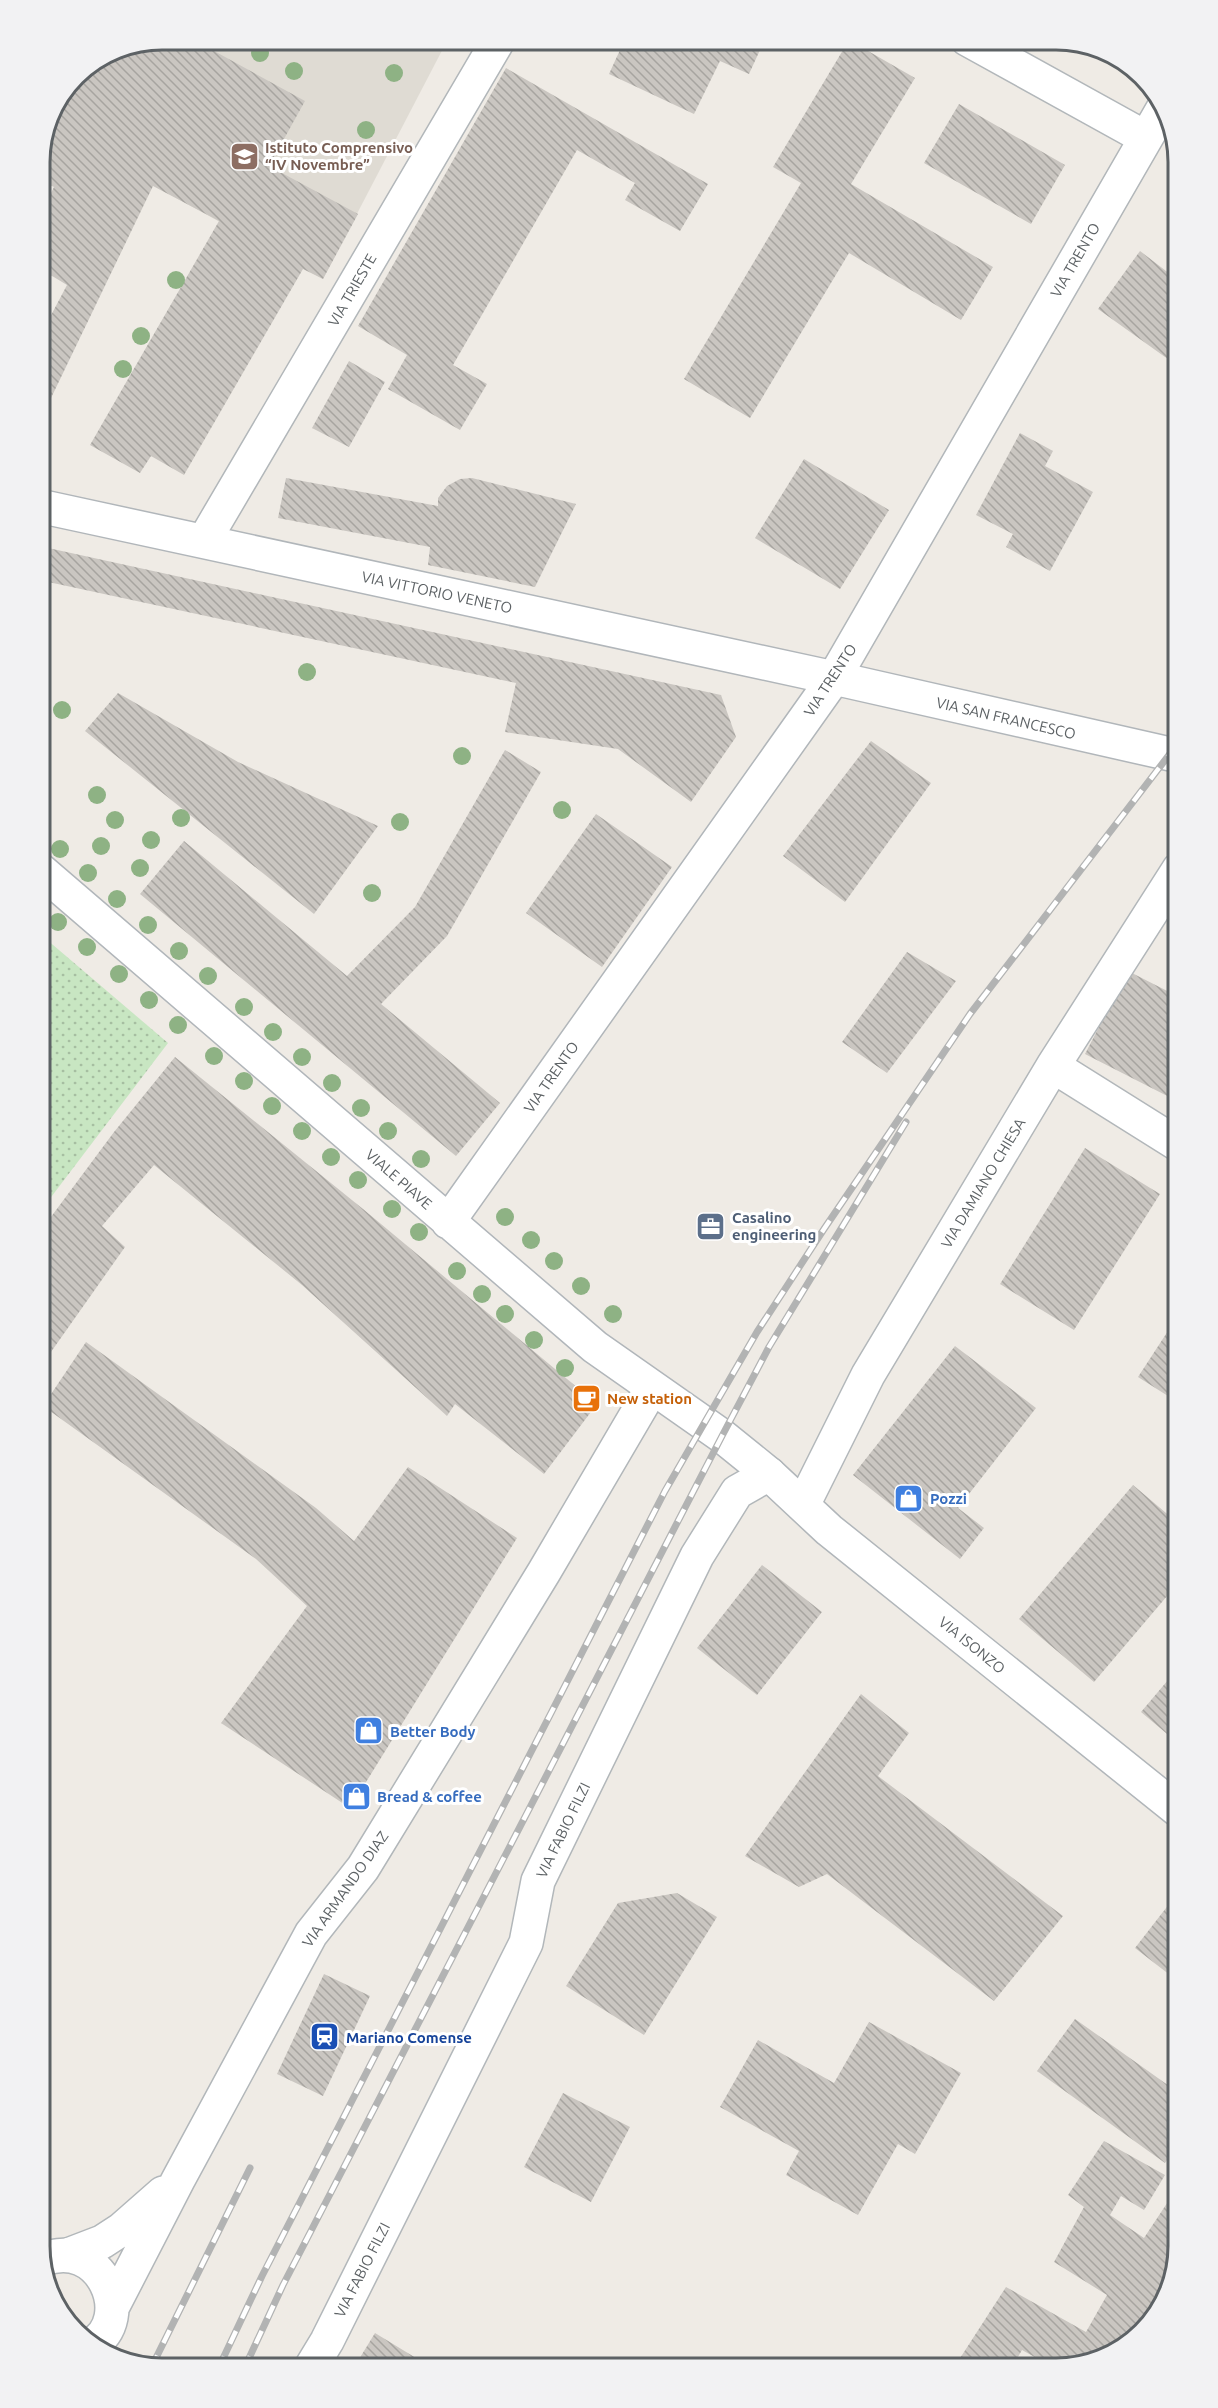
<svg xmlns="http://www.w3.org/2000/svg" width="1218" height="2408" font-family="Ubuntu,sans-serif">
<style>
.education{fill:#dfdbd3}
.grass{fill:url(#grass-dots)}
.building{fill:url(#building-back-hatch)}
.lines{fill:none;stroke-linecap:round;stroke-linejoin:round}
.street-casing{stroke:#b2b7ba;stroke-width:36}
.secondary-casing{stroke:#b1b6ba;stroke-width:36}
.street{stroke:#fff;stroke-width:33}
.secondary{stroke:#fff;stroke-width:33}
.rail-casing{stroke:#b2b3b3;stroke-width:7}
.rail{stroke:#fff;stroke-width:4.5;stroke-dasharray:14;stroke-linecap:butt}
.tree{fill:#8eb284}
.labels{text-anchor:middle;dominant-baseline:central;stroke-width:6;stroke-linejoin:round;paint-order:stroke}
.education-label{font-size:15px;font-weight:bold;fill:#785e54;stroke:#fff;text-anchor:start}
.street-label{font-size:15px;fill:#5d6265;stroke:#fff}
.service-label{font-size:15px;font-weight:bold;fill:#4e5e75;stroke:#fff;text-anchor:start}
.food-label{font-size:15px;font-weight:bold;fill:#c56008;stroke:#fff;text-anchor:start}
.shop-label{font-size:15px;font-weight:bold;fill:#366cbe;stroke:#fff;text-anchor:start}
.transit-label{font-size:15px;font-weight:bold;fill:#164399;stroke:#fff;text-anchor:start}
.rim{fill:none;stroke:#5d6265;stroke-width:3}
</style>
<defs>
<pattern id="grass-dots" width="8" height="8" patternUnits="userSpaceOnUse" patternTransform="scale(1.5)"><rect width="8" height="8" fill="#c8e6c2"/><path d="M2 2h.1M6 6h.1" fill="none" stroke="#a6bea1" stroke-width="1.8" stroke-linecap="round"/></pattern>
<pattern id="building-back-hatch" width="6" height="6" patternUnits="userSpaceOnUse" patternTransform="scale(1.5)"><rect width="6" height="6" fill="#cac6c1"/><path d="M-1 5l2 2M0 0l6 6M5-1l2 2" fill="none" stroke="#a7a4a0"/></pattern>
</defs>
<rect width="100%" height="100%" fill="#efebe5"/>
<path class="education" d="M161,39h287l-125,240 -277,-153 2,-12 27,-39 40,-27z"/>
<path class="grass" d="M39,933l129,110 -129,170z"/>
<path class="building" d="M161,39h36l-1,2 109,60 -36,65 89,48 -35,65 -20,-10 -119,206 -33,-19 -11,17 -50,-28 129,-224 -66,-35 -114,237v-85l28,-53 -28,-17v-50l15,-31 -15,-8v-25l9,-40 27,-39 40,-27z
M625,39h140l-16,35 -29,-13 -26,53 -85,-40z
M849,40l66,38 -64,106 142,83 -32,53 -112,-67 -99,165 -66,-39 117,-196 -28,-16z
M1099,52l26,10 -3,5z
M506,68l202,116 -28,47 -55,-31 10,-17 -58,-33 -124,215 34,19 -27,46 -72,-41 19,-34 -49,-29z
M959,104l106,61 -34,59 -107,-61z
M1140,251l39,30v73l-7,8 -74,-53z
M349,361l36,21 -36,65 -37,-19z
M1020,433l33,18 -8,15 48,26 -43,79 -44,-24 7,-13 -37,-19z
M804,459l85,51 -49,79 -85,-51z
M286,478l152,28v-8l9,-12 13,-7 12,-1 104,26 -41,83 -107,-22 2,-18 -152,-29z
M39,546l682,149 15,42 -45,65 -73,-53 -113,-17 11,-49 -477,-103z
M118,693l120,69 140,64 -64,88 -229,-183z
M871,741l60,42 -86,119 -62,-46z
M505,750l36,22 -94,164 -66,68 119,99 -44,53 -316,-262 44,-53 163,135 68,-69z
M596,814l76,53 -70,100 -76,-54z
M907,952l49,29 -69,92 -45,-31z
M1128,971l51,26v105l-94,-48z
M175,1057l188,152 234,195 -53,70 -89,-70 -8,12 -145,-131 -148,-120 -52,61 23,21 -86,122v-136l75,-101z
M1085,1148l75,46 -86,136 -74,-46z
M1179,1314v89l-41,-26z
M86,1342l230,166 38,33 54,-74 109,71 -167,270 -129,-85 86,-117 -51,-47 -213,-153z
M955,1346l81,62 -78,100 26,20 -24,31 -107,-84z
M1133,1485l46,39v58l-85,100 -75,-63z
M762,1565l60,47 -65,83 -60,-47z
M1179,1667v77l-38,-32z
M861,1694l48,39 -31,43 185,140 -69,85 -167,-127 -28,13 -54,-31z
M677,1893l40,24 -73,118 -78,-49 52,-83z
M1173,1899l6,5v78l-44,-34z
M324,1974l46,22 -47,100 -46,-22z
M1075,2019l104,74v50l-14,20 -128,-92z
M869,2022l92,51 -46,81 -17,-10 -40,71 -72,-40 13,-24 -79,-44 38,-67 76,43z
M563,2093l67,34 -39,75 -67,-35z
M1104,2141l61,34 -21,35 -23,-14 -11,19 34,23 35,-53v62l-19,61 -7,11 -50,41 -47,9 -34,-19 -11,19h-58l53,-82 80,45 21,-37 -53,-33 30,-55 -16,-12z
M375,2333l59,36h-81z"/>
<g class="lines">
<defs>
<path id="street" d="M967,39l179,99
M204,541l295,-502
M834,678l330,-571
M1053,1066l126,79
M803,1505l65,-130 185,-309 126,-197
M68,2255l34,-13 20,-13 41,-36
M42,2260c59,-25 95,59 49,85
M113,2306l65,-126 133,-246 52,-66 181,-296 108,-184
M310,2369l17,-28 199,-398 12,-62 159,-325 40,-64 32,-18"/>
<path id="secondary" d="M39,506l795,172 345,78
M39,869l556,478 127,89 47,38 60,56 350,281
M448,1222l386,-544"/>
</defs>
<use href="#street" class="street-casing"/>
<use href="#secondary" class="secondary-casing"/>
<use href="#street" class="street"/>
<use href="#secondary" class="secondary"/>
<defs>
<path id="rail" d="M151,2368l99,-200
M218,2369l44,-93 403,-785 92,-159 67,-103 146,-215 209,-272
M244,2369l39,-84 439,-849 47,-89 137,-225"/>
</defs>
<use href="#rail" class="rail-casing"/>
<use href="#rail" class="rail"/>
</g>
<g class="tree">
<circle cx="260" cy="53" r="9"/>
<circle cx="294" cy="71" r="9"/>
<circle cx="394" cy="73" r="9"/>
<circle cx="366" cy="130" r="9"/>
<circle cx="176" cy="280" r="9"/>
<circle cx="141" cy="336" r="9"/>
<circle cx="123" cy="369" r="9"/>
<circle cx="307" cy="672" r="9"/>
<circle cx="62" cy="710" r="9"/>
<circle cx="462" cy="756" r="9"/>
<circle cx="97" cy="795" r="9"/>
<circle cx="562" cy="810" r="9"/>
<circle cx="181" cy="818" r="9"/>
<circle cx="115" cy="820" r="9"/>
<circle cx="400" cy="822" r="9"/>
<circle cx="151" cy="840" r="9"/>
<circle cx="101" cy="846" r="9"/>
<circle cx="60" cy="849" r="9"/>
<circle cx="140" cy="868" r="9"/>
<circle cx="88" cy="873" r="9"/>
<circle cx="372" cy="893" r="9"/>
<circle cx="117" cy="899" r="9"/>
<circle cx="58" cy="922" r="9"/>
<circle cx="148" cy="925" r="9"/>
<circle cx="87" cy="947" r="9"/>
<circle cx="179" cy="951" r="9"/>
<circle cx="119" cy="974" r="9"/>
<circle cx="208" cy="976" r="9"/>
<circle cx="149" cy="1000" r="9"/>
<circle cx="244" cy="1007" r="9"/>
<circle cx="178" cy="1025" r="9"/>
<circle cx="273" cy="1032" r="9"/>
<circle cx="214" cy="1056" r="9"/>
<circle cx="302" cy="1057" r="9"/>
<circle cx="244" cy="1081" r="9"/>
<circle cx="332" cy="1083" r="9"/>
<circle cx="272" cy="1106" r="9"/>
<circle cx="361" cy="1108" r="9"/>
<circle cx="302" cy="1131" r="9"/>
<circle cx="388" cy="1131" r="9"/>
<circle cx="331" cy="1157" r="9"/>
<circle cx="421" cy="1159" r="9"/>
<circle cx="358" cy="1180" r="9"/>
<circle cx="392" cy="1209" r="9"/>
<circle cx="505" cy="1217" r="9"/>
<circle cx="419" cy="1232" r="9"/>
<circle cx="531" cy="1240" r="9"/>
<circle cx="554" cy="1261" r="9"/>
<circle cx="457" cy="1271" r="9"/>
<circle cx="581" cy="1286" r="9"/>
<circle cx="482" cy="1294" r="9"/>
<circle cx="505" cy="1314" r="9"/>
<circle cx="613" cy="1314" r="9"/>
<circle cx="534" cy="1340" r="9"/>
<circle cx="565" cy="1368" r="9"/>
</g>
<defs>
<symbol id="school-square" viewBox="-11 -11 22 22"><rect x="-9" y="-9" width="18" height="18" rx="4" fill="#8d6e63" stroke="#fff"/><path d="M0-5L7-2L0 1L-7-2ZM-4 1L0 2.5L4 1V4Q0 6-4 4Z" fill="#fff"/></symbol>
<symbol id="office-square" viewBox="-11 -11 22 22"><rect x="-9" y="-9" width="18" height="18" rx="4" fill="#5c6f8a" stroke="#fff"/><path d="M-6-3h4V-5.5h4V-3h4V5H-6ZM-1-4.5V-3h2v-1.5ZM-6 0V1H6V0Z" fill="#fff"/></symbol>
<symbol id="cafe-square" viewBox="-11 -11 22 22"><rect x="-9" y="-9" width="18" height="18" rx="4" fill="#e8710a" stroke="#fff"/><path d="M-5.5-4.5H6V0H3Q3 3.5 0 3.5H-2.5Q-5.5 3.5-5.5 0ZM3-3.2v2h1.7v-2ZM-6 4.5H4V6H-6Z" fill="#fff"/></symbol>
<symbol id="shop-square" viewBox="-11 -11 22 22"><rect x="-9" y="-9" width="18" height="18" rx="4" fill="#3f7fe0" stroke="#fff"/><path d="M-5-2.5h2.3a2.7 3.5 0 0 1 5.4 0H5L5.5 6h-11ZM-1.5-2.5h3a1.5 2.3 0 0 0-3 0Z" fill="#fff"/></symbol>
<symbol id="station-square" viewBox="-11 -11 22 22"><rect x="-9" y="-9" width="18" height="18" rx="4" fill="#1a4fb4" stroke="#fff"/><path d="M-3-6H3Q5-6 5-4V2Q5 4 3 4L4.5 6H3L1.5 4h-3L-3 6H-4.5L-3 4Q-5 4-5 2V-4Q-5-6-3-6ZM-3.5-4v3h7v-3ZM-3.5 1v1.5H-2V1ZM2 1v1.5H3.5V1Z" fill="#fff"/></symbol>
</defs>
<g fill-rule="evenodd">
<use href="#school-square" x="228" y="140" width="33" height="33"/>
<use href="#office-square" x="694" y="1210" width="33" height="33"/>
<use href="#cafe-square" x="570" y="1382" width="33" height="33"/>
<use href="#shop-square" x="892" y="1482" width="33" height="33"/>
<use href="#shop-square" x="352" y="1714" width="33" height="33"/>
<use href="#shop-square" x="340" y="1780" width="33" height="33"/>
<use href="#station-square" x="308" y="2020" width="33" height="33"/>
</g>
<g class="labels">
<g class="education-label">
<text x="265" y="147">Istituto Comprensivo<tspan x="265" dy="17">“IV Novembre”</tspan></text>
</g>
<g class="street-label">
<text transform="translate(1075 260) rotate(-60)">VIA TRENTO</text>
<text transform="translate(352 290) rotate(-60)">VIA TRIESTE</text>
<text transform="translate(437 592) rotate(12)">VIA VITTORIO VENETO</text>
<text transform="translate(830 680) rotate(-57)">VIA TRENTO</text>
<text transform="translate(1006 718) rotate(13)">VIA SAN FRANCESCO</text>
<text transform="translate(551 1077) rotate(-55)">VIA TRENTO</text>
<text transform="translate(399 1179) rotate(41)">VIALE PIAVE</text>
<text transform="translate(983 1183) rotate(-59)">VIA DAMIANO CHIESA</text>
<text transform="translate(972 1645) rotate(39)">VIA ISONZO</text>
<text transform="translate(563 1830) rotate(-64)">VIA FABIO FILZI</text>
<text transform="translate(345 1889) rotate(-55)">VIA ARMANDO DIAZ</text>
<text transform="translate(362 2270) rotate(-63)">VIA FABIO FILZI</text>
</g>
<g class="service-label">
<text x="732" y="1217">Casalino<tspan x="732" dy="17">engineering</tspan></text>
</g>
<g class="food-label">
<text x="607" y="1398">New station</text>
</g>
<g class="shop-label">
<text x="930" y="1498">Pozzi</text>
<text x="390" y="1731">Better Body</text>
<text x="377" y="1796">Bread &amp; coffee</text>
</g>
<g class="transit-label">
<text x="346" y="2037">Mariano Comense</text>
</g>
</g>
<path d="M0 0H1218V2408H0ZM162 50H1056A112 112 0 0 1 1168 162V2246A112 112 0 0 1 1056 2358H162A112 112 0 0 1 50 2246V162A112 112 0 0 1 162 50Z" fill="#f2f2f3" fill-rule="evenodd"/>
<path class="rim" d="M162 50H1056A112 112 0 0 1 1168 162V2246A112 112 0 0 1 1056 2358H162A112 112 0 0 1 50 2246V162A112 112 0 0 1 162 50Z"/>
</svg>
